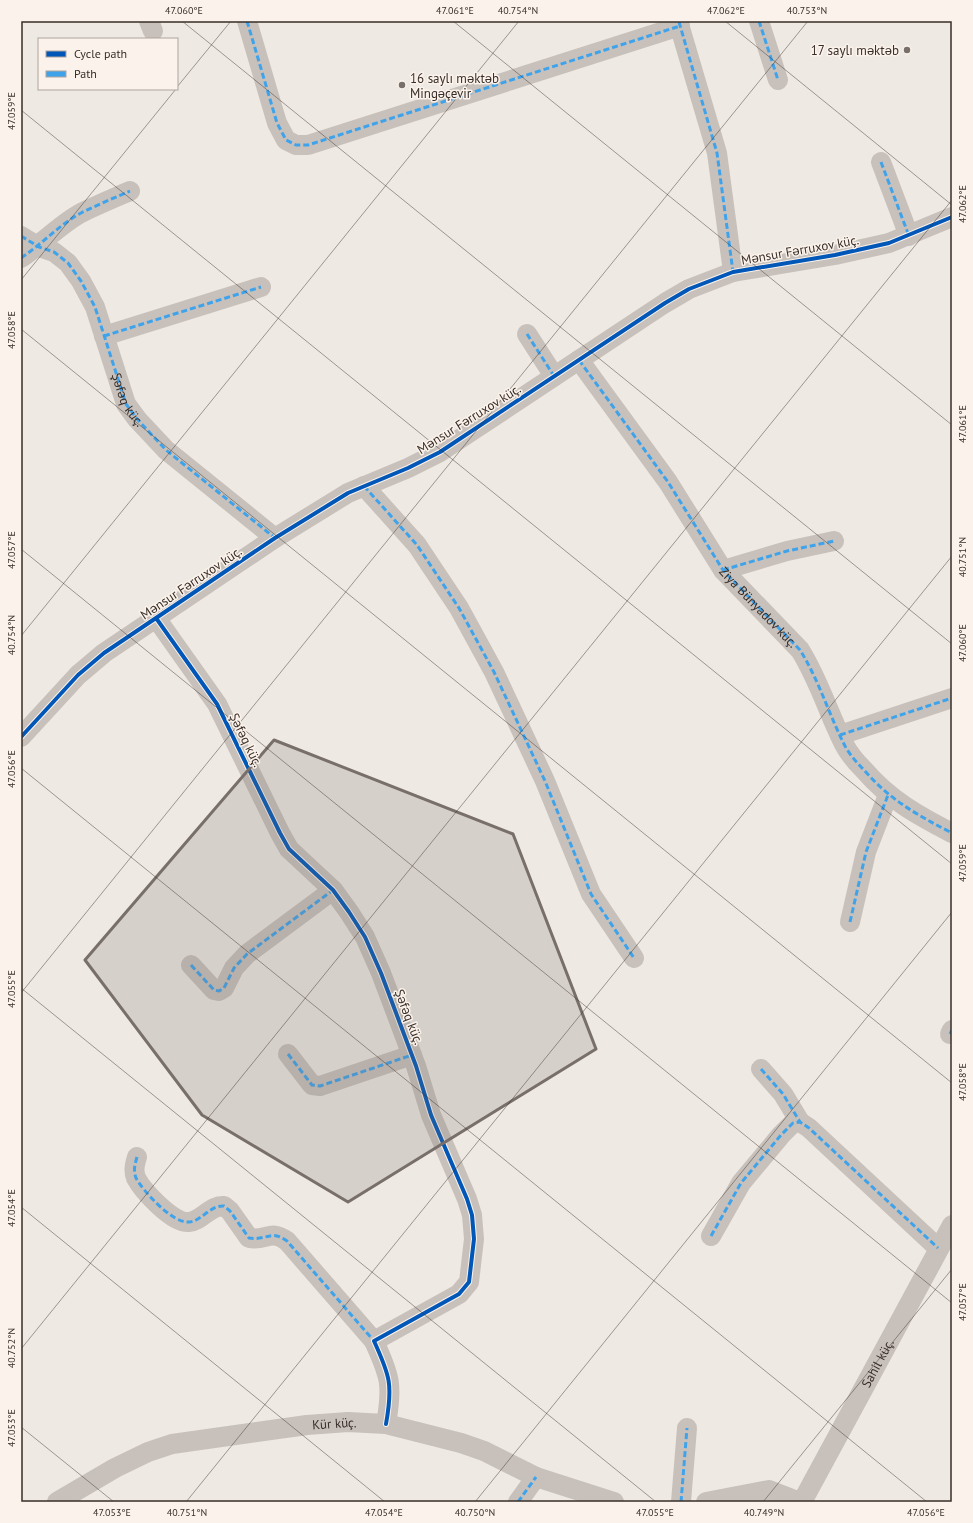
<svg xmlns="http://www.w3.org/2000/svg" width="973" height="1523" font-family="'PT Sans',sans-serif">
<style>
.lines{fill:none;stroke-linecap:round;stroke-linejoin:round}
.minor{stroke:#c8c1bb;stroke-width:20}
.quiet{stroke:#3fa3eb;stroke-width:3;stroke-dasharray:6 3;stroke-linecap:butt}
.cycleway-casing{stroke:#fbf3eb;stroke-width:6}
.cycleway{stroke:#0057b8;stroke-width:4}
.marked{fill:#786f6a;fill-opacity:0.2;stroke:#786f6a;stroke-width:3;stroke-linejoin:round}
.ticks{fill:none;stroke:#392e29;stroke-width:1;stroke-opacity:0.45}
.poi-dot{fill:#786f6a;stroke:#fbf3eb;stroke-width:1.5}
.labels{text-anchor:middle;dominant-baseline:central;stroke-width:3;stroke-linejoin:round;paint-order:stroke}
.poi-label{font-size:13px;fill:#392e29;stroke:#fbf3eb;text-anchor:end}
.street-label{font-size:13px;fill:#392e29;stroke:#fbf3eb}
.neatline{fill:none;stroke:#392e29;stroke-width:1.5}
.ticks-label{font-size:10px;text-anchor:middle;fill:#392e29}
</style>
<rect width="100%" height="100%" fill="#eee9e3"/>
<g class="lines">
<g class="minor">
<path d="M149,21l4,10"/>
<path d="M247,21l30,102 9,17 10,5h12l372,-119"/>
<path d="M678,21l39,132 16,119"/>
<path d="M759,21l19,59"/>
<path d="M881,162l28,74"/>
<path d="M21,236l18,11 15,5 14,11 13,18 14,26 31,97 11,15 29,31 109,88"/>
<path d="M21,258c21,-14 38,-33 60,-45 16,-8 33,-15 49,-22"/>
<path d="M527,334l27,42"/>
<path d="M104,336l157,-49"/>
<path d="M579,360l89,122 55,88 77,80c19,30 29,65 45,96 5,9 12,17 19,24 26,30 53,45 88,63"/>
<path d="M364,486l53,59 42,63 35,64 51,109 46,113 43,64"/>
<path d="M723,570l64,-19 47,-10"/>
<path d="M156,618l61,86 63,129 9,16 44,41 16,22 16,25 16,36 35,93 15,49 36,84 5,16 2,24 -5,43 -10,12 -85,47c16,35 19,44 12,83"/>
<path d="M840,735l112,-37"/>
<path d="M21,737l57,-62 26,-22 171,-115 73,-45 60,-25 32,-16 225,-149 24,-14 44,-17 102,-17 54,-12 63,-26"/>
<path d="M850,922l16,-70 22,-57"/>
<path d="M191,965l23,25 5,1 5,-3 10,-20 13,-14 86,-64"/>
<path d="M950,1034l2,-4"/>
<path d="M288,1054l24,31 8,1 92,-31"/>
<path d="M761,1069l22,25 17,28"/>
<path d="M137,1157c-2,7 -4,13 -1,21 7,13 37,46 53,44 13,-1 21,-17 35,-16l6,5 19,27c18,3 21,-9 38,3l87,100"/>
<path d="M711,1236l30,-53 40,-48 12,-12 7,-1 9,6 129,120"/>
<path id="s1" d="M57,1502l58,-34 33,-16 24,-8 135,-19 41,-3 38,2 75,19 23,8 52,26 78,25"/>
<path d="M518,1502l18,-25"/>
<path d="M681,1502l6,-74"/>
<path d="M706,1502l63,-12 31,12"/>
<path id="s2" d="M802,1502l150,-277"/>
</g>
<g class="quiet">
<path d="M247,21l30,102 9,17 10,5h12l372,-119"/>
<path d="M759,21l19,59"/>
<path d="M679,22l38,131 16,119"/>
<path d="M881,162l28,74"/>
<path id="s3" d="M21,236l18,11 15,5 14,11 13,18 14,26 31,97 11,15 29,31 109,88"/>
<path d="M21,258c21,-14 38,-33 60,-45 16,-8 33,-15 49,-22"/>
<path d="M527,334l27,42"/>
<path d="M104,336l157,-49"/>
<path id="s4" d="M579,360l89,122 55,88 77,80c19,30 29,65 45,96 5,9 12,17 19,24 26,30 53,45 88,63"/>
<path d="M364,486l53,59 42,63 35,64 51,109 46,113 43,64"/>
<path d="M723,570l64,-19 47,-10"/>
<path d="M840,735l112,-37"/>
<path d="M850,922l16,-70 22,-57"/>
<path d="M191,965l23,25 5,1 5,-3 10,-20 13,-14 86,-64"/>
<path d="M950,1034l2,-4"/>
<path d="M288,1054l24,31 8,1 92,-31"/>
<path d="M761,1069l22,25 17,28"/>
<path d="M137,1157c-2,7 -4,13 -1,21 7,13 37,46 53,44 13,-1 21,-17 35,-16l6,5 19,27c18,3 21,-9 38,3l87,100"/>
<path d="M711,1236l30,-53 40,-48 12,-12 7,-1 9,6 129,120"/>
<path d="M518,1502l18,-25"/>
<path d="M681,1502l6,-74"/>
</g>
<defs>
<path id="cycleway" d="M156,618l61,86 63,129 9,16 44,41 16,22 16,25 16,36 35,93 15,49 36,84 5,16 2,24 -5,43 -10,12 -85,47c16,35 19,44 12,83
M21,737l57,-62 26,-22 171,-115 73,-45 60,-25 32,-16 225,-149 24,-14 44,-17 102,-17 54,-12 63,-26"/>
</defs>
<use href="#cycleway" class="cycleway-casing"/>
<use href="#cycleway" class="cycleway"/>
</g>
<path class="marked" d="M274,740l239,94 83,215 -248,153 -146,-87 -117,-155z"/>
<path class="ticks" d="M182,21l770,623M453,21l499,404M725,21l227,184M177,87l54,-66M21,110l931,754M21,280l155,-191M21,329l931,754M21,549l931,754M21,636l498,-615M21,768l906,734M21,988l635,514M21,993l787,-972M21,1207l364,295M21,1349l931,-1149M21,1427l93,75M186,1502l766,-946M475,1502l477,-590M763,1502l189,-233"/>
<g class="poi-dot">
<circle cx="907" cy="50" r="4"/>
<circle cx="402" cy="85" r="4"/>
</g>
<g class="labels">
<g class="poi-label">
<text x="899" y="50">17 saylı məktəb</text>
<text x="410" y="78" text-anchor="start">16 saylı məktəb<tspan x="410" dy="15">Mingəçevir</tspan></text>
</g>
<g class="street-label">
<text transform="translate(800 250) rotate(-10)">Mənsur Fərruxov küç.</text>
<text stroke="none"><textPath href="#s3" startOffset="205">Şəfəq küç.</textPath></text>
<text transform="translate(469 419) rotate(-32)">Mənsur Fərruxov küç.</text>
<text transform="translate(191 583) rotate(-34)">Mənsur Fərruxov küç.</text>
<text stroke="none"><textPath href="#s4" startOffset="306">Ziya Bünyadov küç.</textPath></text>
<text transform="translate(246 740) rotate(64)">Şəfəq küç.</text>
<text transform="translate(409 1017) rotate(69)">Şəfəq küç.</text>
<text stroke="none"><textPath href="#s2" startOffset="158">Sahil küç.</textPath></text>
<text stroke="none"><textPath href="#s1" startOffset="293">Kür küç.</textPath></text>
</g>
</g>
<rect width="973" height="1523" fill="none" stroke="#fbf3eb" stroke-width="44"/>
<rect x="38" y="38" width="140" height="52" fill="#fbf3eb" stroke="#ada49d"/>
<rect x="46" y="51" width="20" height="6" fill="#0057b8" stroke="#ada49d"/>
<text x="74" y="58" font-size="12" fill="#392e29">Cycle path</text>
<rect x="46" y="71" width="20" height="6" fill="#3fa3eb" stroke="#ada49d"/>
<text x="74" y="78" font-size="12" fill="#392e29">Path</text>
<rect x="22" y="22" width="929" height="1479" class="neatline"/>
<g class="ticks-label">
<text x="184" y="14">47.060°E</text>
<text x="455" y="14">47.061°E</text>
<text x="518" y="14">40.754°N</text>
<text x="726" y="14">47.062°E</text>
<text x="807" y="14">40.753°N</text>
<text transform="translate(11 111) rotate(-90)" y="4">47.059°E</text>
<text transform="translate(962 204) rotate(-90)" y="4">47.062°E</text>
<text transform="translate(11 330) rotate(-90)" y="4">47.058°E</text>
<text transform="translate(962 424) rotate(-90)" y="4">47.061°E</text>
<text transform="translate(11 550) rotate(-90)" y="4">47.057°E</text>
<text transform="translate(962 557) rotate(-90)" y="4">40.751°N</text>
<text transform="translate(11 635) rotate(-90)" y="4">40.754°N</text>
<text transform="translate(962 643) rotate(-90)" y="4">47.060°E</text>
<text transform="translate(11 769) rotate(-90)" y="4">47.056°E</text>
<text transform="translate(962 863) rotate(-90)" y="4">47.059°E</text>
<text transform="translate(11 989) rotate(-90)" y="4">47.055°E</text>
<text transform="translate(962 1082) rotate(-90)" y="4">47.058°E</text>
<text transform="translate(11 1208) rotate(-90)" y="4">47.054°E</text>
<text transform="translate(962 1302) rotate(-90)" y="4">47.057°E</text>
<text transform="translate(11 1348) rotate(-90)" y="4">40.752°N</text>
<text transform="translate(11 1428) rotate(-90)" y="4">47.053°E</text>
<text x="112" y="1516">47.053°E</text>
<text x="187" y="1516">40.751°N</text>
<text x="384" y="1516">47.054°E</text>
<text x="475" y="1516">40.750°N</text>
<text x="655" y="1516">47.055°E</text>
<text x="764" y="1516">40.749°N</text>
<text x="926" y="1516">47.056°E</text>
</g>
</svg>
